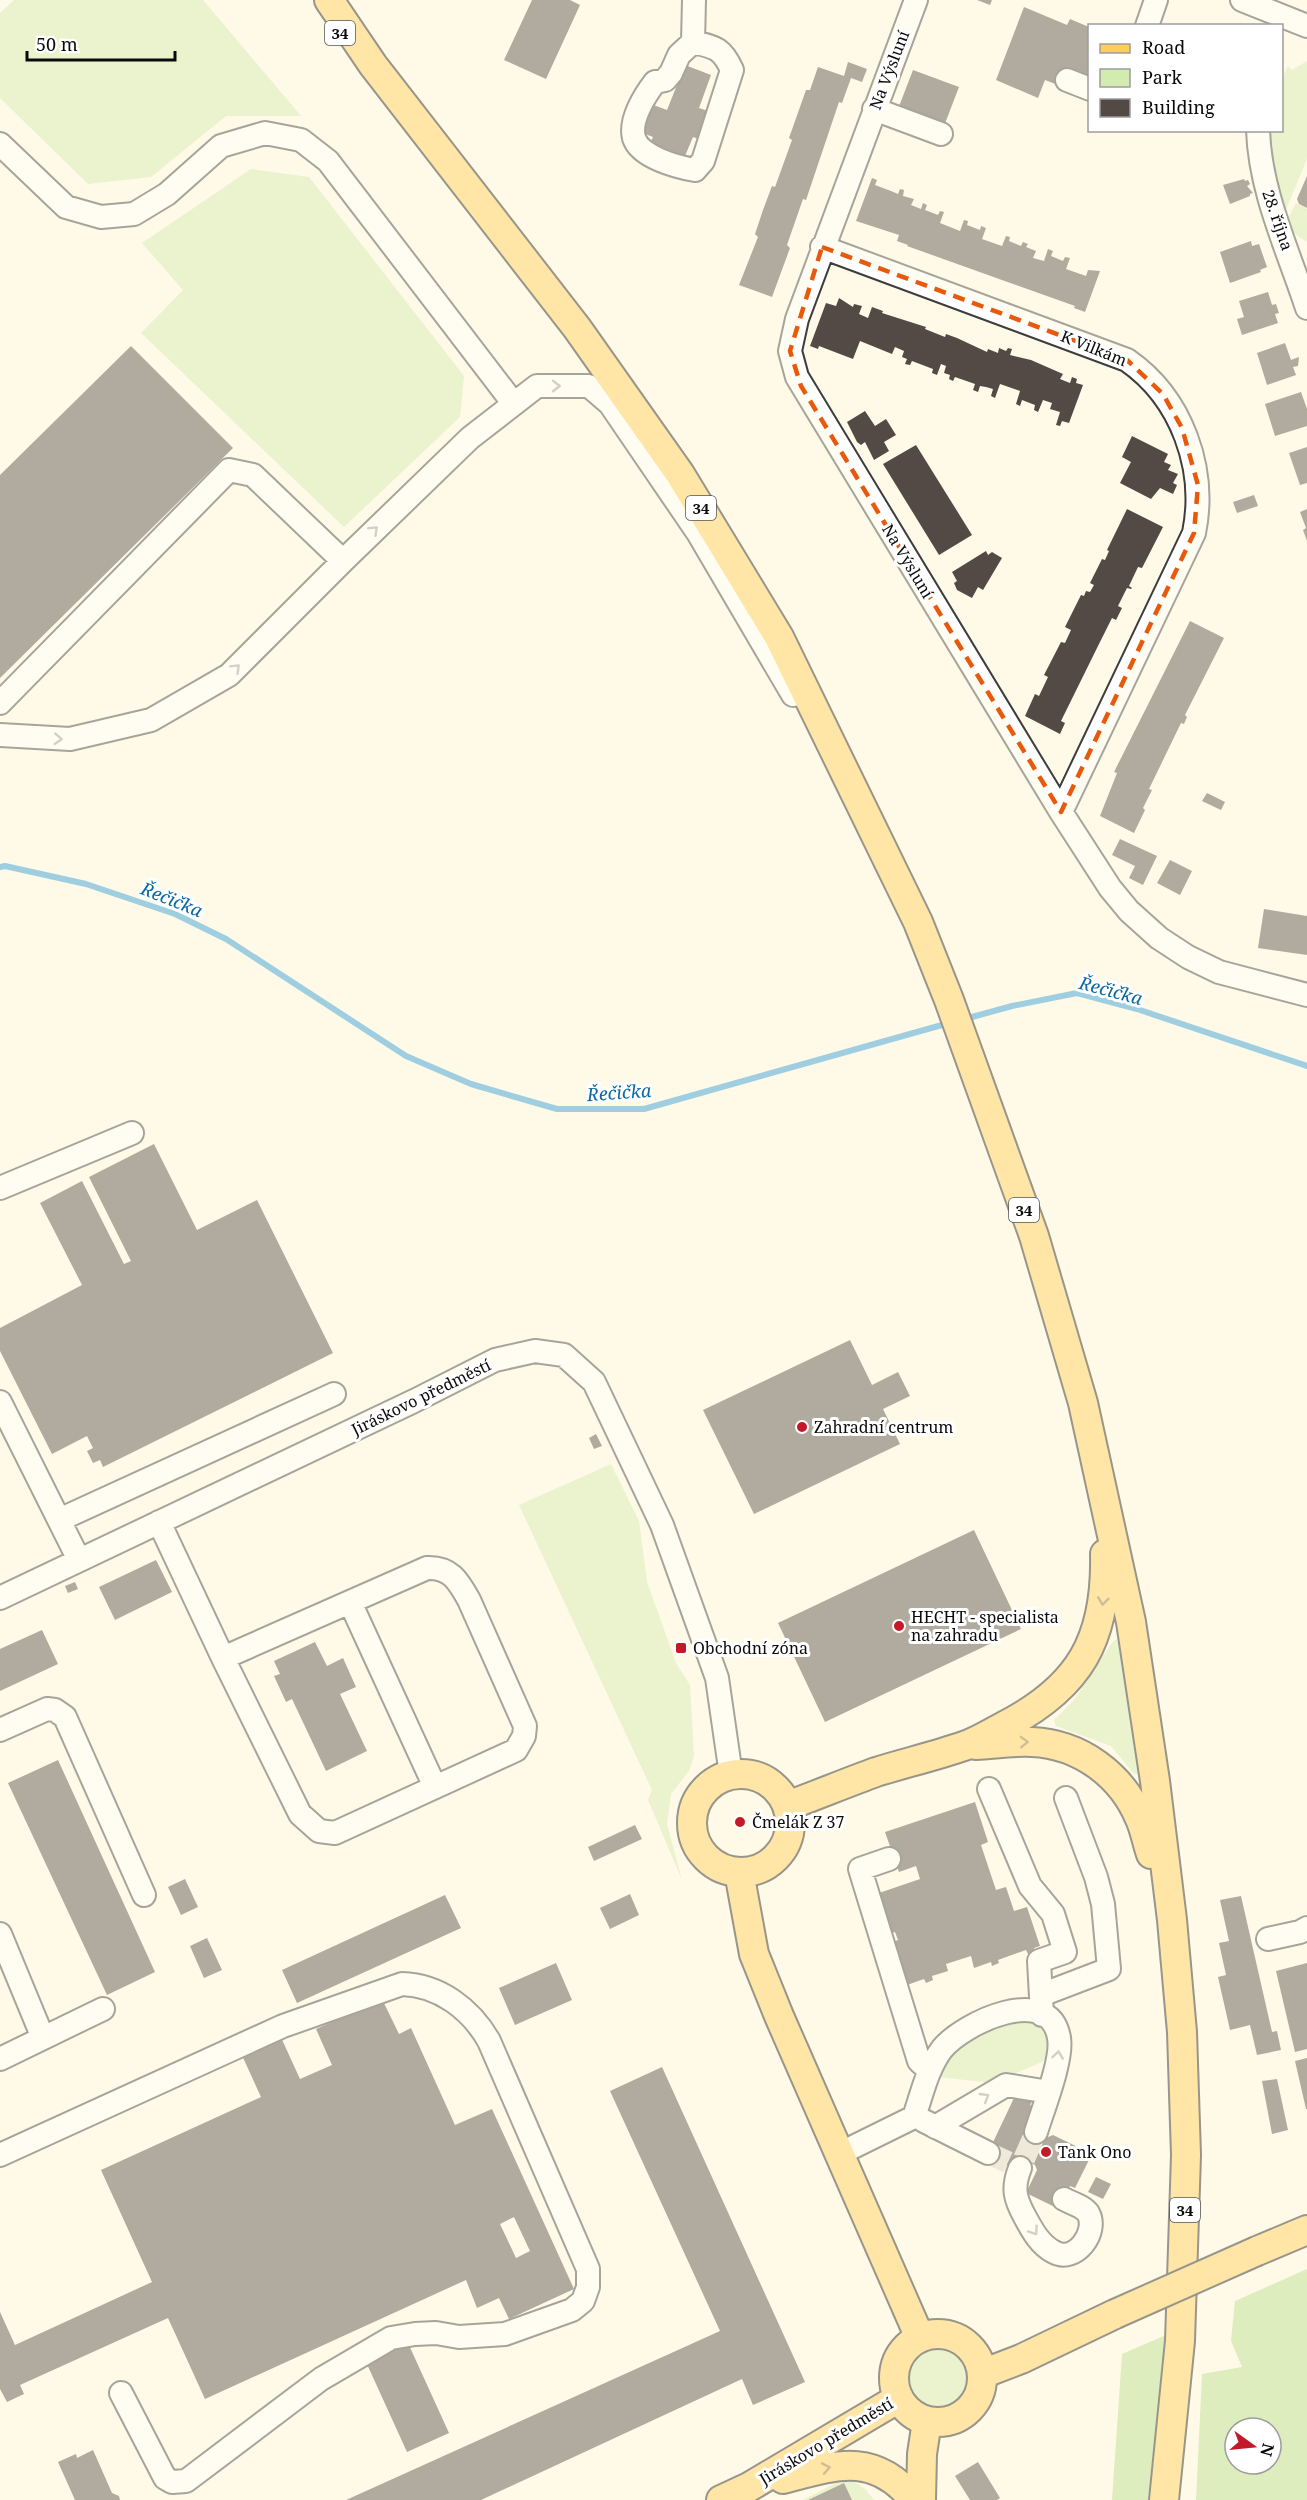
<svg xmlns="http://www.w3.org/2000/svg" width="1307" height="2500" font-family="'Noto Serif',serif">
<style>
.green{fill:#d1ecae}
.forest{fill:#b5de8c;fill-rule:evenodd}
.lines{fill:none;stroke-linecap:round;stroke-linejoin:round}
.stream{stroke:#289ad8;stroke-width:6}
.building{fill:#534a46;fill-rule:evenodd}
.minor-tunnel{stroke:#dad5c6;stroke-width:22;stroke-dasharray:22 11;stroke-linecap:butt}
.minor-casing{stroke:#3d3d3d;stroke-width:26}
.major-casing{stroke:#1b1b1b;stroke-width:32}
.minor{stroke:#fff;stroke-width:22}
.major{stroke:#ffce57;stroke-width:28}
.major-bridge-casing{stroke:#1b1b1b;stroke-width:32;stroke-linecap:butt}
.major-bridge{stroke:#ffce57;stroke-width:28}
.oneway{stroke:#9d9d9d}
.oneway2{stroke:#917634}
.marked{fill:none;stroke:#e8590c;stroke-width:4.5;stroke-dasharray:12 8;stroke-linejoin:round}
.poi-dot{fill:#c31929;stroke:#fff;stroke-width:2}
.labels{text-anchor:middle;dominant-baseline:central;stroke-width:6;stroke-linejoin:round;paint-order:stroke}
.shield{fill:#fff;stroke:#545454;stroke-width:1.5}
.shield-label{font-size:15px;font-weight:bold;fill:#0a0a0a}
.street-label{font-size:16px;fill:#0a0a0a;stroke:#fff}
.poi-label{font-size:16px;fill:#0a0a0a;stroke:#fff;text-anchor:start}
.water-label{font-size:18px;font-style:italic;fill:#0b68a3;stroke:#fff}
</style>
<rect width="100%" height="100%" fill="#fff9e7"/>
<path class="green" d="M14,0h189l98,116h-75l-75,61 -63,7 -88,-86v-85z
M1307,61v98l-22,53 -6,-12 -13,-69 16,-1v-52l6,-12 4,4z
M251,169l58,8 155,199 -4,41 -116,110 -203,-194 42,-43 -41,-47z
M1296,203l11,6v33l-12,-8 -8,-14z
M611,1464l28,57 8,61 29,81 14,22 4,71 -5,15 -18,23 -4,30 15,56 -34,-80 4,-10 -133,-285z
M1121,1638l20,136h-7l-23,-28 -55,-20 -2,-6 20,-20 39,-59z
M1022,2018c6,2 14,4 19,8 11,8 10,28 1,36l-50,21 -54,-6c4,-33 58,-51 84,-59z
M910 2378a29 29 0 1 1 58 0a29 29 0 1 1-58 0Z
M847,2477l18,12 9,11h-71z"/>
<path class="forest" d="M1307,2269v231h-111l6,-126 40,-7 -11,-26 4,-40zM1235,2428h36v36h-36z
M1166,2335l-18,165h-36l10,-146z"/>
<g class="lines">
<path class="stream" d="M0,867l5,-1 81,18 89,30 51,25 180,117 65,28 86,25h87l305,-86
M965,1019l47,-13 65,-13 60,16 170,57"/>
</g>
<path class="building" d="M532,0h38l10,5 -34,74 -42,-19z
M977,0h15l-2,5z
M1024,7l43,18 3,-6 19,8v56l-31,2 -13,-5 -7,18 -42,-18z
M848,62l19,7 -5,13 -11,-4 -9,25 -3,-1 -33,98 -3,-1 -16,46 3,3 -18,49 -33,-12 19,-48 -3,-3 8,-24 9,-24 3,1 17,-47 -3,-2 17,-48h4l8,-23 26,9z
M685,65l26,10 -12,33 12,4 -10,28 -8,-3 -8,19 -35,-13 3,-6 -16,-6 11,-28 19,7z
M913,70l46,17 -15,39 -46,-17z
M1307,176v32l-8,-4 -2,-5z
M872,178l5,2 -2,5 16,6 7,3 2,-5 4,1 -1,6 11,3 -3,6 10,4 2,-6 4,2 -2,5 13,5 2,-4 4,1 -4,11 20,8 4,-11 4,1 -1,4 13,5 1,-4 5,2 -4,11 20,7 4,-10 4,1 -1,4 12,5 2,-4 5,2 -2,3 10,4 -3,7 11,3 4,-12 5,2 -2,5 12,5 2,-4 5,1 -4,11 20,7 2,-6 12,1 -15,41 -11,-4 1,-2 -168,-60 1,-1 -11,-4 2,-6 -43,-14z
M1244,179l1,2 3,-1 2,4 -3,2 6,7 -3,1v2l-20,8 -7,-19z
M1251,241l1,5 7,-2 8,23 -7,3 1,2 -31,11 -10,-31z
M1268,292l4,13 4,-1 3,9 -4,1 3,9 -36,12 -5,-16 7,-2 -5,-16z
M839,298l14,9 1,-3 8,2 -3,8 9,4 4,-11 11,4 -1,2 44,14 -1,2 20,8 1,-3 11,4 30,14 1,-3 10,4 1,-5 7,3 2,-3 4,1 -2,6 21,5 32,14 -3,5 10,4 2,-6 5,2 -1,4 7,2 -14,38 -7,-2 -2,5 -4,-1 4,-13 -10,-3 2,-6 -9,-3 -5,12 -4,-2 1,-5 -13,-5 -2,6 -4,-2 4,-13 -20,-7 -5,14 -4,-2 2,-7 -7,-2 -6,-1 -2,6 -5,-2 2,-6 -20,-7 -2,4 -4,-2 1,-4 -6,-2 2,-7 -5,-2 -4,11 -5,-2 1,-4 -21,-8 -2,4 -5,-1 2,-5 -5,-2 2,-6 -9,-4 -3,7 -32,-13 -7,18 -34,-13 -1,3 -8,-3 16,-43 10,3z
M1285,343l6,17 8,-3 -1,9 -5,1 3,8 -29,10 -10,-32z
M131,346l102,102 -233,230v-203z
M1301,392l6,17v17l-32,10 -10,-32z
M865,411l10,15 11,-7 10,16 -12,7 5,9 -15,9 -9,-18 -4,3 -4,-3 -10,-20z
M1132,436l36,18 -4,8 7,3 -3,5 10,4 -5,9 4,2 -4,9 -13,-6 -9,11 -31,-16 11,-21 -9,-5z
M916,445l56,90 -33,20 -56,-91z
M1307,447v36l-7,2 -11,-32z
M1254,495l4,11 -21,7 -4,-11z
M1127,509l36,18 -21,41 -4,-1 -9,19 3,2 -1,1 -4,-1 -9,18 4,2 -6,12 -4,-2 -15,30 -36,73 4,2 -5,11 -35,-18 10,-22 4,2 9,-19 -4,-2 17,-33 4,1 6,-13 -6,-3 16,-32 3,1 2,-5 4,1 4,-7 -4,-2 12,-24 3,1 4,-9 -2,-1z
M1307,509v32l-4,-11 3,-2 -6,-16z
M986,551l2,4 4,-3 10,6 -19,32 -5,-3 -6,11 -15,-8 -3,-7 3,-2 -5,-9z
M1190,621l34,17 -39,77 2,2 -3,7 -3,-1 -32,66 3,1 -9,18 2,2 -11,23 -34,-17 17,-43 -3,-1z
M1207,793l18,9 -4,8 -19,-9z
M1120,839l37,17 -14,29 -14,-7 6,-12 -23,-11z
M1170,860l22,11 -12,24 -23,-12z
M1264,909l43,7v39l-49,-7z
M154,1144l43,86 60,-30 76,153 -230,114 -3,-7 -7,3 -6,-12 6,-3 -6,-12 -35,18 -52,-103v-23l82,-43 -42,-82 42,-22 42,83 7,-3 -42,-84z
M850,1340l22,45 26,-13 12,24 -27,13 17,35 -146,70 -51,-104z
M596,1434l6,12 -8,3 -5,-11z
M974,1530l47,99 -196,93 -47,-99z
M156,1560l16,32 -57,28 -16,-33z
M75,1582l3,7 -10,4 -3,-7z
M42,1630l16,34 -58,27v-42z
M315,1642l12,24 16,-8 13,29 -16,7 27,57 -41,20 -34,-72 -6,3 -12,-26 6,-2 -6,-13z
M58,1760l97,212 -48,23 -99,-212z
M975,1802l13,40 -7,3 15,45 10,-3 8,24 13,-4 13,39 -6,2 1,4 -7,2 -2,-4 -28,10 1,3 -7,3 -1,-4 -17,6 -3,-12 -25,8 2,7 -16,5 1,4 -7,3 -2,-4 -17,6 -14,-43 5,-2 -3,-8 -3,1 -7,-16 -6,-24 41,-14 -4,-13 -17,6 -14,-40z
M635,1825l7,14 -48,22 -6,-14z
M185,1879l13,28 -17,8 -13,-28z
M630,1894l9,21 -29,14 -10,-21z
M445,1895l16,33 -164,75 -15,-33z
M1241,1896l31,136 5,-1 4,19 -24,5 -7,-30 -20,5 -12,-53 8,-2 -7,-32 10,-2 -9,-41z
M207,1938l15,32 -18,8 -14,-32z
M556,1963l16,37 -57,25 -16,-37z
M1307,1963v86l-12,3 -19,-81z
M382,1999l17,35 12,-6 44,97 37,-16 82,180 -65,30 -10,-21 -22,10 -11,-28 -261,119 -37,-81 -148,67 4,9 -17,8 -7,-13v-77l15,33 137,-63 -51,-112 160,-73 -21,-46 39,-18 21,46 32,-14 -16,-36zM514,2217l16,34 -14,7 -16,-34z
M1307,2058v51h-1l-11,-48z
M662,2067l143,315 -52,23 -11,-26 -261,121h-135l374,-169 -110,-240z
M1023,2079l17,8 -10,18 10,5 -8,19 16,8 5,-2 39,19 -17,34 -5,-2 -11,23 -33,-16 11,-23 -2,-5 -17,-8 -5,11 -26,-13z
M1277,2079l11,51 -16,4 -10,-53z
M1096,2177l15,7 -8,15 -15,-7z
M408,2343l41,90 -42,19 -41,-90z
M93,2450l19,43 7,3 1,4h-45l-17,-38 18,-8 1,4z
M978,2462l22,36 -3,2h-27l-15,-24z
M844,2483l8,17h-44z"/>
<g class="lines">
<path class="minor-tunnel" d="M988,2153l26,12
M1024,2159l12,-27"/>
<defs>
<path id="minor" d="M916,0l-119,319 -7,32 7,26 264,435 49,76 19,23 30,27 29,19 31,15 88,23
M1242,0l65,26
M1147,26l9,-26
M693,42c22,5 29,6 39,28l-29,91 -8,9c-18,-3 -55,-13 -61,-32 -5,-18 11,-43 21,-56l10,-2 6,-7 8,-18 14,-13 1,-42
M1067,80l23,9
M874,109l67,25
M1258,130c2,62 30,120 49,178
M0,144l66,63 35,10 33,-3 33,-20 54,-48 44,-13 36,7 27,21 186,243
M822,247l305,113c55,38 80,109 67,173l-133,279
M0,703l229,-233 24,5 90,86
M0,735l70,4 81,-19 78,-45 114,-114 127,-123 67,-52h52l21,18 88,129 95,162
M0,1188l132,-55
M0,1402l79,158
M59,1520l275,-126
M159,1522l64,136 77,156 19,17 16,2 181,-83 8,-14 1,-10 -56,-126c-11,-20 -19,-33 -42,-32l-204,90
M0,1598l414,-197 81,-41 40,-9 29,4 30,27 68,143 55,153 14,97
M350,1602l85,185
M0,1730l47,-21 8,1 10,7 79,178
M989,1789l41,97 23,28 12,38 -26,9 3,54
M889,1859l-29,10 59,192 10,9
M0,1934l43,104
M1268,1939l32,-7 7,-4
M1041,1995l68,-26 -6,-65 -7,-27 -30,-79
M0,2059l103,-50
M924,2121l64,32
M935,2127l71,-42 43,7
M841,2153l73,-36c8,-23 13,-48 28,-68 21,-26 108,-67 117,-11 4,21 -16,71 -23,94
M0,2155l283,-129 119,-42c37,1 69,25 87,57l99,228v18l-5,14 -11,9 -67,24 -46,3 -23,-4 -21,1 -24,4 -70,41 -135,102 -14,1 -7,-4 -44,-85
M1020,2168c-8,20 -5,31 5,49 7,13 15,28 29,35 21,12 45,-20 34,-39 -5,-7 -17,-10 -24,-14"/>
<path id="major" d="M329,0l44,65 204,263 103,146 99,163 139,285 31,78 85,236 49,167 48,219 24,159 17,139 10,112 4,123 -6,186 -16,159
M976,1745c19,-1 38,-4 56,-3 48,2 90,33 108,77 5,11 7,24 11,35
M692 1823a49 49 0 1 1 98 0a49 49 0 1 1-98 0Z
M787,1806c30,-11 59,-23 89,-34 29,-9 59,-16 88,-26 14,-5 27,-13 40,-20 76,-39 103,-87 101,-172
M739,1872l15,82 25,62 141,322
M1257,2251l50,-21
M894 2378a44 44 0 1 1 88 0a44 44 0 1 1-88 0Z
M982,2374l39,-15 94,-45
M783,2479c53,-14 91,-28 131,21
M721,2500l28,-13 150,-89
M921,2500l1,-46 5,-33"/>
</defs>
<use href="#minor" class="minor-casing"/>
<use href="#major" class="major-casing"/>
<use href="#minor" class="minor"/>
<use href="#major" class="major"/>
<defs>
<path id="major-bridge" d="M1115,2314l142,-63"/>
</defs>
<use href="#major-bridge" class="major-bridge-casing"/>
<use href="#major-bridge" class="major-bridge"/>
</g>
<defs><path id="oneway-chevron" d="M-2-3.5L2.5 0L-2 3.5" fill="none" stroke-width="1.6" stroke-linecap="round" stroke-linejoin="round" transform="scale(1.5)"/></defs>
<g class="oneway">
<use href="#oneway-chevron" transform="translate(556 386)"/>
<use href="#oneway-chevron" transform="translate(374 530) rotate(-44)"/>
<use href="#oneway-chevron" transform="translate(236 668) rotate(-45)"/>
<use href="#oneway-chevron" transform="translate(58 739) rotate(3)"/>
<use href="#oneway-chevron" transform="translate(1058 2055) rotate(-82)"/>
<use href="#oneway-chevron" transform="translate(985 2097) rotate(-31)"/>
<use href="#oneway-chevron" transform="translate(1034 2231) rotate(56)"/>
</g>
<g class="oneway2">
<use href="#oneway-chevron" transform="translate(1103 1601) rotate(97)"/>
<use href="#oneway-chevron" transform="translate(1024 1742) rotate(-2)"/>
<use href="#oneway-chevron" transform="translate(826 2468) rotate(-11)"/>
</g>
<path d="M0 0H1307V2500H0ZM822,247l305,113 36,34 19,34 16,57 -4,48 -133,279 -260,-426 -11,-35z" fill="#fff9e7" fill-opacity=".55" fill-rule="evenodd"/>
<path class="marked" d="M822,247l305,113 36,34 19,34 16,57 -4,48 -133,279 -260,-426 -11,-35z"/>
<g class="poi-dot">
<circle cx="802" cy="1427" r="6"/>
<circle cx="899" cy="1626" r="6"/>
<rect x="675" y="1642" width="12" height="12" rx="3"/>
<circle cx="740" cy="1822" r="6"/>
<circle cx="1046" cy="2152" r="6"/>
</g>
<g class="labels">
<g class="shield">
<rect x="325" y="21" width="30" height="24" rx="4.5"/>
<rect x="686" y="496" width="30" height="24" rx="4.5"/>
<rect x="1009" y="1198" width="30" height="24" rx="4.5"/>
<rect x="1170" y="2198" width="30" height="24" rx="4.5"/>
</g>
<g class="shield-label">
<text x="340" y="33">34</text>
<text x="701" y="508">34</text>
<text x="1024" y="1210">34</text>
<text x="1185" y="2210">34</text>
</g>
<g class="street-label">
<text transform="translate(889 70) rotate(-69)">Na Výsluní</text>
<text transform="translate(1278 220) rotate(71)">28. října</text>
<text transform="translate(1094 348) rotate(22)">K Vilkám</text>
<text transform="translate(908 561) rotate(59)">Na Výsluní</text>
<text transform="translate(421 1397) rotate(-26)">Jiráskovo předměstí</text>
<text transform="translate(826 2441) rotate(-31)">Jiráskovo předměstí</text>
</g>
<g class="poi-label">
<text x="814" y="1427">Zahradní centrum</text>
<text x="911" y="1617">HECHT - specialista<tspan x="911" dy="18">na zahradu</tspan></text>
<text x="693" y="1648">Obchodní zóna</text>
<text x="752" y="1822">Čmelák Z 37</text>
<text x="1058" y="2152">Tank Ono</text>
</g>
<g class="water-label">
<text transform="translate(172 899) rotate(22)">Řečička</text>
<text transform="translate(1111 990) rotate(15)">Řečička</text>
<text transform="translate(619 1092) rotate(-4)">Řečička</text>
</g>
</g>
<rect x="1088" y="24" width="195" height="108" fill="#ffffff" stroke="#9d9d9d" stroke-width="1.5"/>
<rect x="1100" y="44" width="30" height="9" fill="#ffce57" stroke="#9d9d9d" stroke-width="1.5"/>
<text x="1142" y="54" font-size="18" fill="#0a0a0a">Road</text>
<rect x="1100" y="69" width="30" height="18" fill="#d1ecae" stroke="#9d9d9d" stroke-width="1.5"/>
<text x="1142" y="84" font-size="18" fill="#0a0a0a">Park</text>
<rect x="1100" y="99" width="30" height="18" fill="#534a46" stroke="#9d9d9d" stroke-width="1.5"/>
<text x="1142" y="114" font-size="18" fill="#0a0a0a">Building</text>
<g transform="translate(1253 2446) rotate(105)"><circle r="28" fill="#ffffff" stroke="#9d9d9d" stroke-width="1.5"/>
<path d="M0-4.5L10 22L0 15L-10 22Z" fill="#c31929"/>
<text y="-9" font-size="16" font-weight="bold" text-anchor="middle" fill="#0a0a0a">N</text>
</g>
<path d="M27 51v9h148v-9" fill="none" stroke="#0a0a0a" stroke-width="3"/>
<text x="36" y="51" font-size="18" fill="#0a0a0a" stroke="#ffffff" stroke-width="4.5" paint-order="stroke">50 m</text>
</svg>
